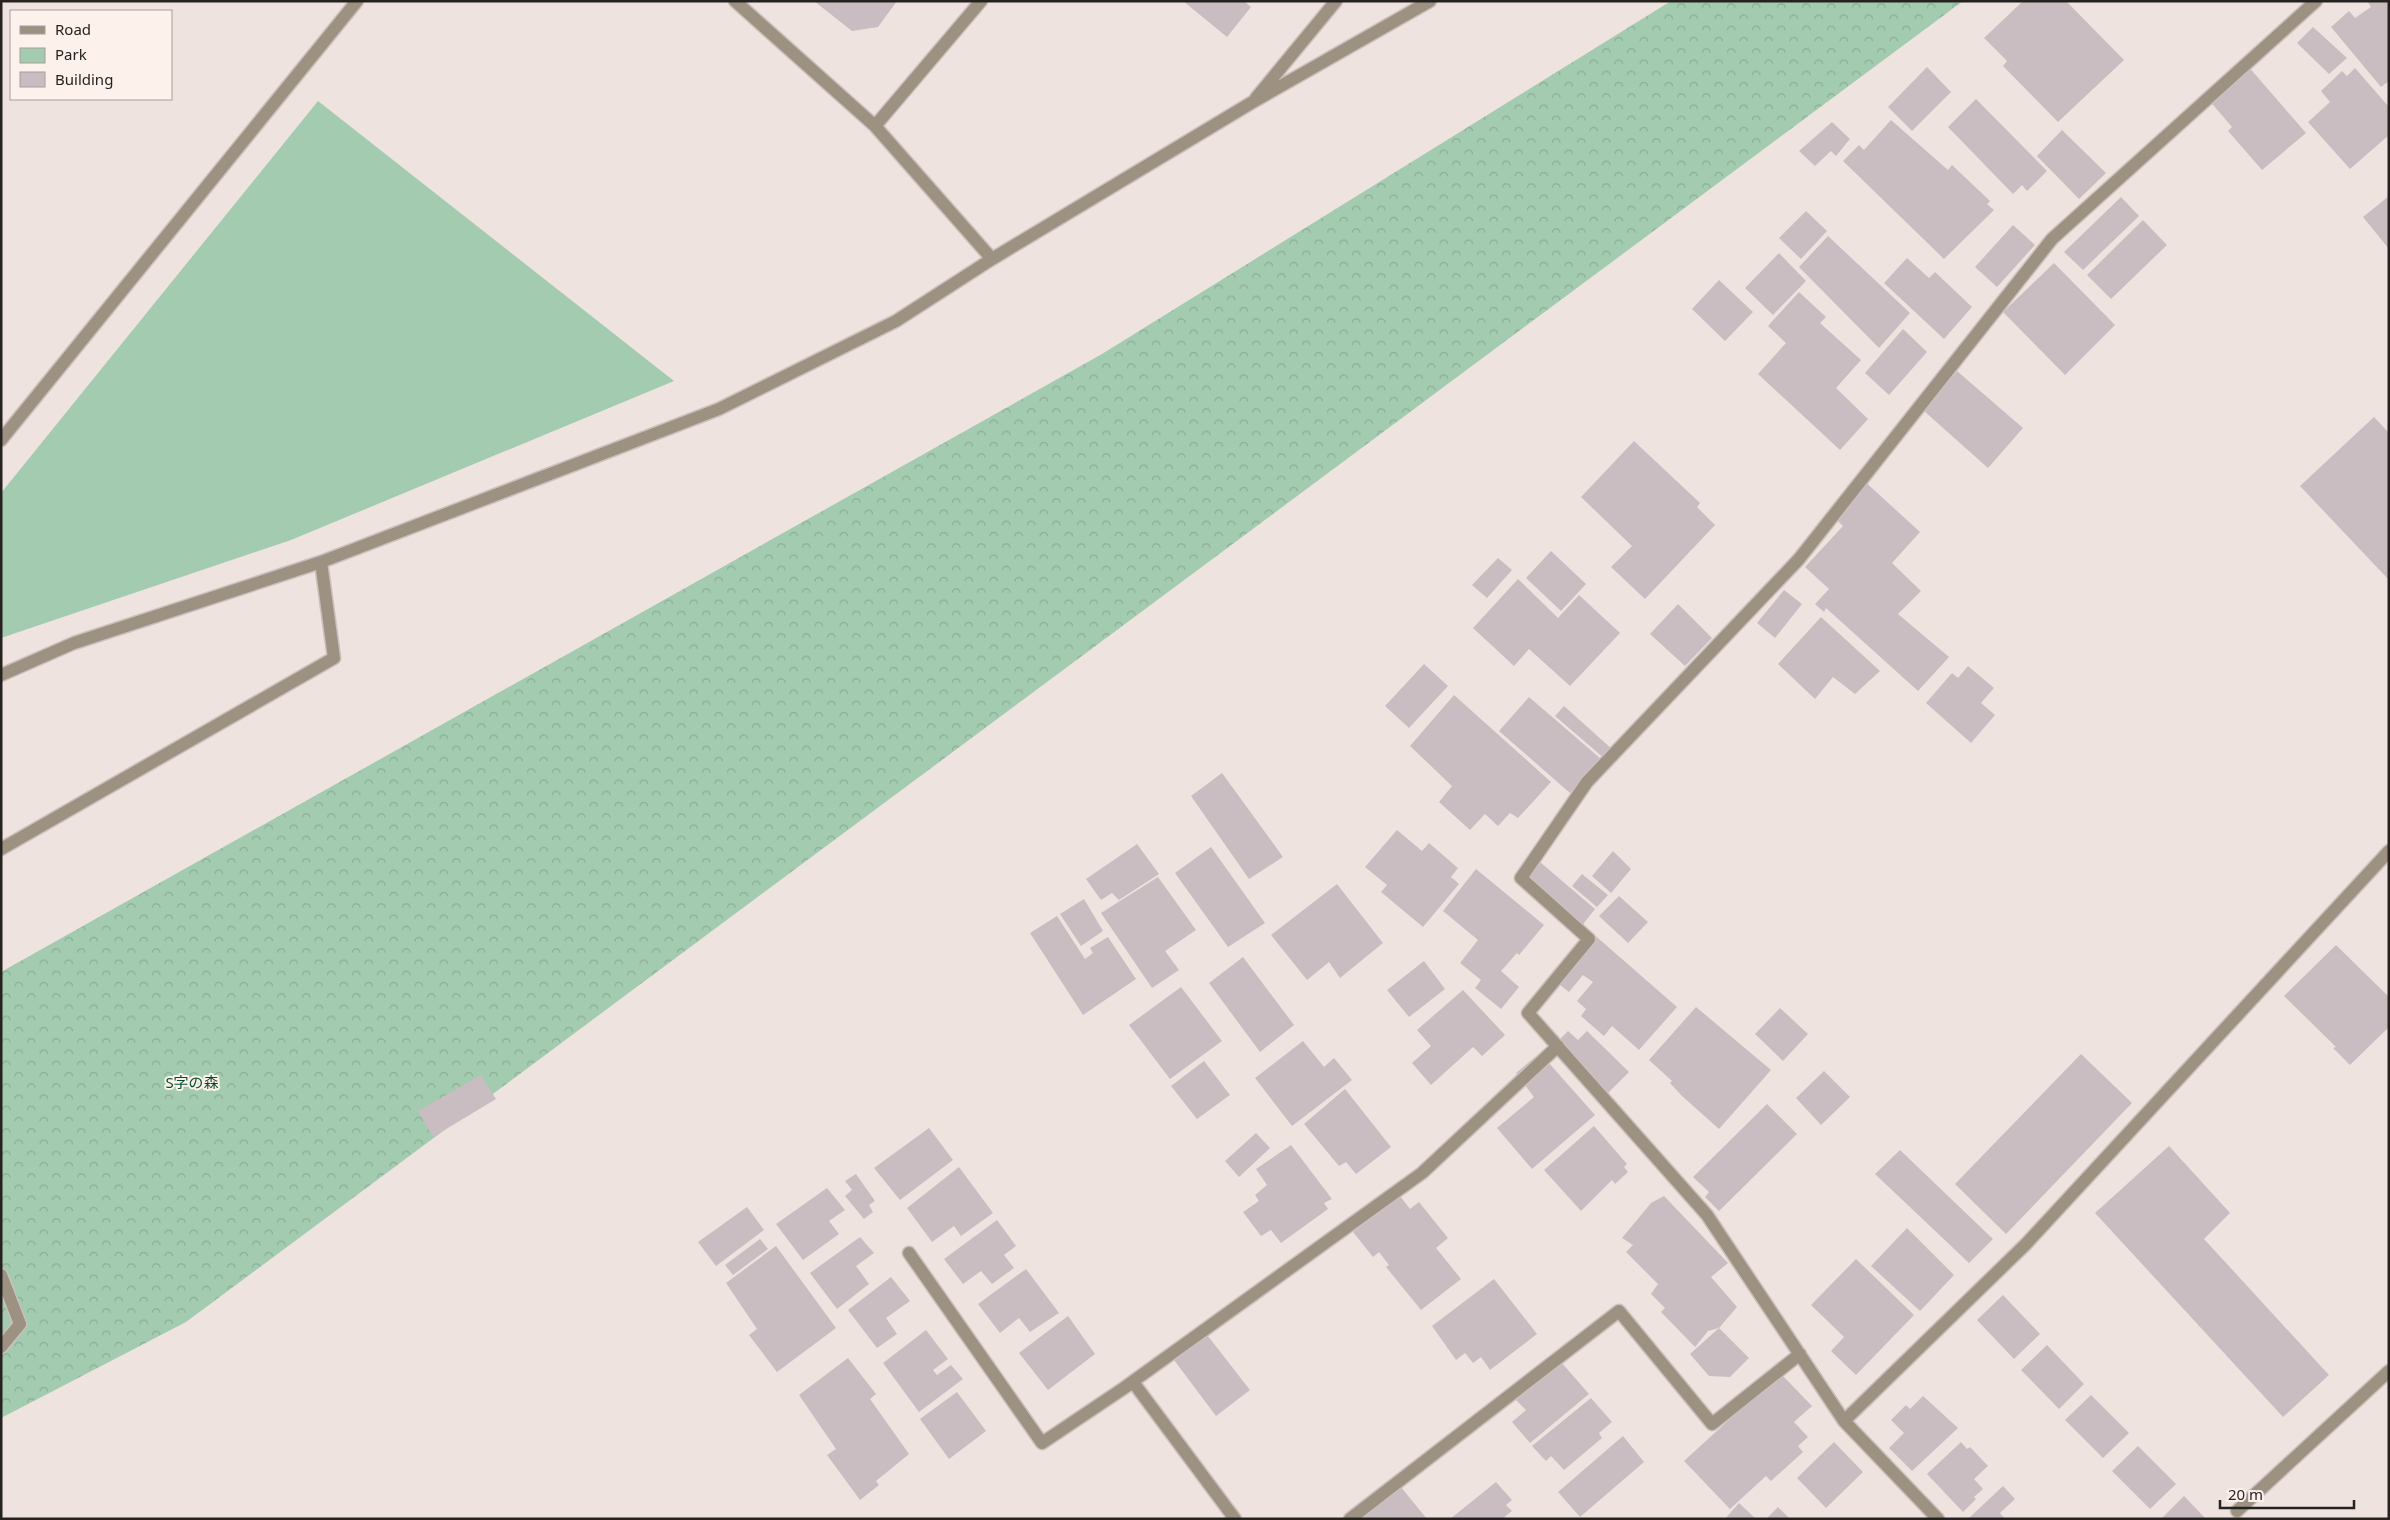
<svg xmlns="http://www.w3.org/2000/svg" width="2390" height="1520" font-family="'Noto Sans','Noto Sans JP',sans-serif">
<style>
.forest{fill:url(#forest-crowns)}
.park{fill:#a2cbaf}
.building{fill:#c9bdc1}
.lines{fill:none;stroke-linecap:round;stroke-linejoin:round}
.minor-casing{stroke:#cbc0bd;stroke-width:15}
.minor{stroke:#9d9282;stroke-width:12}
.labels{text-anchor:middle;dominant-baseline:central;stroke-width:4;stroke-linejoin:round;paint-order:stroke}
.park-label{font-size:15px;fill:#054d2a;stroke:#fdf1ec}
</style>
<defs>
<pattern id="forest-crowns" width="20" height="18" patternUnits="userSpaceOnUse" patternTransform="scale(1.25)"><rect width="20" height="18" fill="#a2cbaf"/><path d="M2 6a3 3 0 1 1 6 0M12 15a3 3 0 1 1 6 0" fill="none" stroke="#8bae96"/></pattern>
</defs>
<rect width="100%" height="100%" fill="#efe3df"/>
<path class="forest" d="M1671,1h292l-1777,1321 -185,96v-446l1101,-618z"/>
<path class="park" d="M318,101l356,280 -383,159 -290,98v-145z"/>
<path class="building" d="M814,1h83l-19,26 -26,4z
M1183,1h61l7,6 -24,30z
M2023,1h43l58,59 -66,62 -55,-56 4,-5 -23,-23z
M2367,1h22v80l-8,6 -50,-60 18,-16 6,7 16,-11z
M2313,27l34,31 -18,16 -32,-31z
M2247,65l59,68 -44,37 -34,-39 4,-4 -24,-28z
M1927,67l24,25 -39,39 -24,-24z
M2355,68l34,39v28l-39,34 -42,-47 22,-20 -9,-11 21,-20 5,5z
M1976,99l71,72 -20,20 -5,-6 -9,9 -65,-67z
M1891,120l57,50 4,-5 38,36 -3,3 7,6 -50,49 -101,-98 16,-16 5,5z
M1832,122l18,17 -14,17 -5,-5 -16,15 -16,-15z
M2062,130l44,43 -27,26 -42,-43z
M2389,196v53l-26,-32z
M2121,197l18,19 -56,54 -19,-18z
M1806,211l21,20 -26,28 -22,-21z
M2143,220l24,25 -56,54 -24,-24z
M2013,225l22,20 -38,42 -22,-20z
M1828,236l82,77 -31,35 -80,-81z
M1779,253l27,28 -33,34 -28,-27z
M1907,258l22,20 6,-6 37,35 -28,32 -60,-56z
M2054,263l61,62 -50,50 -62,-63z
M1719,280l34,32 -28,29 -33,-32z
M1799,292l27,25 -6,6 41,37 -25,28 32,31 -28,31 -82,-76 28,-31 -18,-17z
M1903,329l24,23 -38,43 -24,-22z
M1957,371l66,57 -35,40 -64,-57z
M2374,417l15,16v147l-89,-94z
M1634,441l66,62 -3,4 18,18 -70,74 -34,-32 21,-21 -51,-49z
M1861,478l59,54 -28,31 29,28 -23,23 51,43 -31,34 -92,-83 -2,4 -9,-8 14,-15 -24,-22 38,-41 -14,-13z
M1551,551l35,33 -25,27 -35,-33z
M1498,558l14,12 -25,28 -15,-13z
M1518,579l40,39 21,-23 41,38 -50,53 -41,-37 -15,17 -41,-38z
M1784,590l18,14 -27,34 -18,-15z
M1678,604l34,34 -27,28 -35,-32z
M1821,617l59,54 -25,23 -22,-17 -18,22 -37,-35z
M1424,664l24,22 -39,42 -24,-22z
M1968,666l26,22 -13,15 14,12 -24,28 -45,-40 26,-30 6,5z
M1454,695l97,87 -33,36 -8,-5 -12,13 -13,-12 -15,16 -31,-28 13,-16 -42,-40z
M1529,697l72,62 -31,34 -71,-62z
M1564,706l49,44 -8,9 -50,-43z
M1222,773l61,84 -34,22 -58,-83z
M1397,830l25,21 7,-8 29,25 -7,9 8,7 -36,43 -42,-35 6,-7 -22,-18z
M1137,844l22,30 -40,26 -7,-7 -11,7 -15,-21z
M1211,847l54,76 -37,24 -53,-74z
M1613,851l18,18 -20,24 -19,-17z
M1540,862l55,47 -18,23 -56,-48z
M1476,869l68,56 -25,30 -2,-2 -16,18 18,16 -18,22 -26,-21 6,-8 -21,-17 18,-23 -35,-29z
M1582,874l26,21 -11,12 -25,-21z
M1158,877l38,53 -31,21 14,19 -27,18 -51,-75z
M1337,884l46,59 -43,35 -11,-16 -22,18 -36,-45z
M1619,896l29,26 -20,21 -29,-27z
M1084,899l19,32 -22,15 -21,-32z
M1057,916l28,43 8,-6 -3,-5 18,-11 28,42 -53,36 -53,-82z
M1591,932l86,75 -38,43 -27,-24 -8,10 -23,-20 5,-7 -9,-8 16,-19 -10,-7 -14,17 -18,-14z
M2336,945l53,52v30l-39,38 -17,-17 3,-1 -52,-51z
M1243,957l51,68 -34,27 -51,-69z
M1424,961l21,28 -36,28 -22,-27z
M1181,987l41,54 -52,38 -41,-54z
M1463,990l42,45 -23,21 -9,-9 -42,38 -19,-22 19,-17 -14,-16z
M1696,1007l75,63 -52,59 -37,-33 -12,-13 2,-2 -23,-21z
M1780,1008l28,26 -25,27 -28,-27z
M1568,1031l10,9 9,-9 42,41 -24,24 -51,-51z
M1303,1041l21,26 10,-9 18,22 -60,46 -37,-48z
M1540,1053l55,62 -63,54 -35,-41 37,-31 -18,-24z
M2081,1054l51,49 -126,131 -51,-50z
M1204,1061l26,34 -33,24 -26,-33z
M1824,1071l26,26 -29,28 -25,-27z
M481,1075l15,24 -63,38 -15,-26z
M1345,1089l46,58 -35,27 -10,-12 -7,4 -35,-42z
M1767,1104l30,30 -78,77 -14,-14 4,-5 -16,-15z
M1594,1126l33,38 -3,3 4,5 -13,12 -3,-4 -31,31 -37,-41z
M929,1128l24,32 -53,40 -26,-32z
M1256,1133l14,15 -31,29 -14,-16z
M1291,1145l41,54 -8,4 4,6 -47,34 -10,-13 -10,6 -18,-24 16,-11 -4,-6 12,-10 -11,-16z
M2169,1146l61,67 -26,26 125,136 -46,42 -188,-204z
M1900,1150l93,89 -24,24 -94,-89z
M959,1167l34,46 -32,23 -7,-10 -22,16 -25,-34z
M856,1174l19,27 -6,4 4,7 -9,7 -19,-23 7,-6 -7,-9z
M827,1188l18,22 -16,11 10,13 -36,26 -27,-36z
M1400,1196l10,13 9,-7 29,36 -12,10 25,31 -40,31 -35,-43 3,-2 -10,-13 -6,5 -20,-25z
M1664,1196l64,67 -17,14 26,30 -18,21 -11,3 -13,16 -34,-35 4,-4 -14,-14 7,-10 -32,-32 7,-7 -11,-7 29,-35z
M747,1207l17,23 -48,36 -18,-24z
M997,1220l19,26 -12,9 10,13 -22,16 -11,-13 -18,13 -19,-25z
M1907,1228l47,47 -34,36 -49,-45z
M860,1237l14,16 -18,13 13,18 -32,25 -27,-36z
M760,1239l8,10 -35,26 -8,-10z
M776,1246l60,82 -59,44 -28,-37 8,-6 -31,-46z
M1856,1259l58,56 -58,60 -25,-24 13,-14 -33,-32z
M1026,1269l33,44 -29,19 -11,-14 -19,15 -22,-29z
M891,1277l19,24 -24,17 11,16 -20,14 -29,-38z
M1494,1279l43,55 -47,36 -9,-13 -8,6 -8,-10 -9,7 -24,-34z
M2003,1295l37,39 -26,25 -37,-39z
M1068,1316l27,38 -47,36 -29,-37z
M1719,1328l30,30 -19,19 -21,-1 -19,-22z
M926,1330l22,29 -15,11 4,5 14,-10 12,14 -44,33 -36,-49z
M1204,1331l46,59 -34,26 -45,-60z
M2047,1345l37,39 -25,25 -38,-39z
M848,1358l28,36 -6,5 39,55 -33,27 3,4 -19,15 -33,-45 9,-6 -37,-54z
M1561,1362l28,32 -59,49 -18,-21 14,-12 -10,-10z
M1780,1373l32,33 -18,16 14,15 -10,9 5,6 -32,29 -5,-5 -36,33 -46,-48z
M957,1392l29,39 -37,28 -29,-40z
M2091,1395l38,38 -26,25 -38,-38z
M1923,1396l35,32 -46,43 -23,-23 15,-15 -13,-13 15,-15 4,4z
M1591,1398l21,24 -13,11 3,5 -38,32 -13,-14 -5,5 -14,-15z
M1623,1436l21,26 -64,55 -22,-25z
M1834,1442l29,30 -37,36 -29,-30z
M1961,1442l6,7 3,-2 18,19 -14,13 9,10 -9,8 2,2 -13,13 -36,-38z
M2138,1446l38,38 -26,25 -38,-38z
M1396,1481l31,38h-67z
M1496,1482l16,18 -6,5 6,6 -10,8h-52z
M2003,1486l12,13 -15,14 5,6h-37z
M2184,1496l22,23h-45z
M1739,1503l17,16h-31z
M1778,1507l12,12h-24z"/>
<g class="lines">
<defs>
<path id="minor" d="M735,1l140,125 117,133
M1256,98l80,-97
M875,126l106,-125
M1,440l356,-439
M1,675l73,-32 247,-81 398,-153 177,-88 96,-62 259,-156 179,-102
M1,849l333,-191 -13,-96
M909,1253l133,190 91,-61 102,137
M1,1275l19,49 -19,23
M1121,1390l301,-217 136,-127
M1844,1421l182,-177 363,-393
M2237,1511l152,-140
M1350,1519l269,-208 93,113 88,-70
M1938,1519l-94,-98 -137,-206 -179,-202 61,-74 -68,-61 66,-96 212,-223 253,-320 264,-238"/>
</defs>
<use href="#minor" class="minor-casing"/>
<use href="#minor" class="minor"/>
</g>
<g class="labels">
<g class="park-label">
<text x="192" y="1082">S字の森</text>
</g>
</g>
<rect width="2390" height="1520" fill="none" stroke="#262220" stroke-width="5"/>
<rect x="10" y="10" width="162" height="90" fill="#fdf1ec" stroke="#a79e9a"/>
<rect x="20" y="26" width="25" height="8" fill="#9d9282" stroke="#a79e9a"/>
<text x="55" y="35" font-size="15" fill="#262220">Road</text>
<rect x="20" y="48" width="25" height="15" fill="#a2cbaf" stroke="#a79e9a"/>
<text x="55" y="60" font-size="15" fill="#262220">Park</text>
<rect x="20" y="72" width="25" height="15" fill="#c9bdc1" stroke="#a79e9a"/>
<text x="55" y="85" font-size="15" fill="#262220">Building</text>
<path d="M2220 1500v8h134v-8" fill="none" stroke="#262220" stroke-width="2.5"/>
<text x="2228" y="1500" font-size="15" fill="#262220" stroke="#fdf1ec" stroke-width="4" paint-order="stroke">20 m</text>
</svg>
